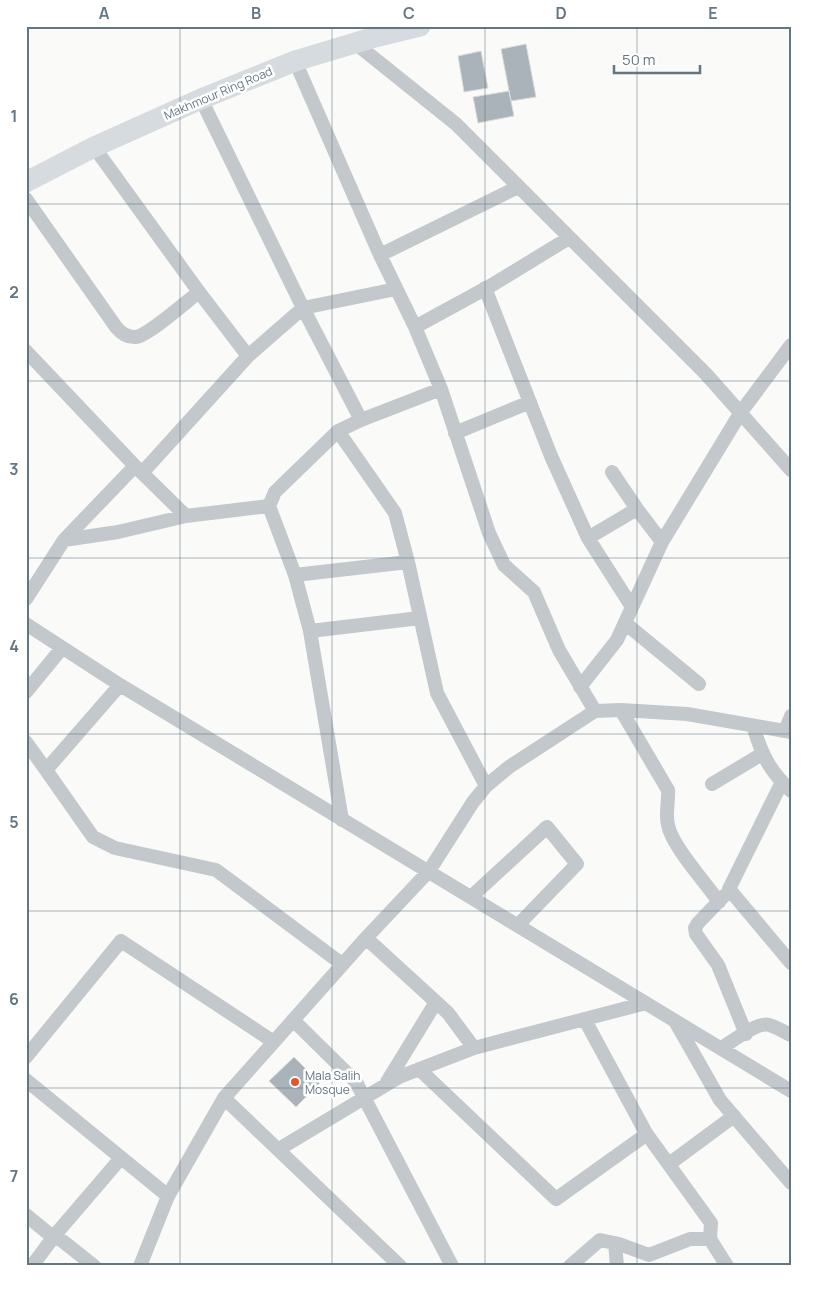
<svg xmlns="http://www.w3.org/2000/svg" width="817" height="1292" font-family="Manrope,sans-serif">
<style>
.building{fill:#aab3b9;stroke:#dcdcda}
.lines{fill:none;stroke-linecap:round;stroke-linejoin:round}
.minor{stroke:#c3c8cc;stroke-width:14}
.primary{stroke:#d6dbdf;stroke-width:21}
.grid{fill:none;stroke:#657683;stroke-width:1;stroke-opacity:0.55}
.poi-dot{fill:#e4572e;stroke:#fff;stroke-width:2}
.labels{text-anchor:middle;dominant-baseline:central;stroke-width:5;stroke-linejoin:round;paint-order:stroke}
.street-label{font-size:12px;fill:#657683;stroke:#fff}
.poi-label{font-size:12px;fill:#657683;stroke:#fff;text-anchor:start}
.neatline{fill:none;stroke:#657683;stroke-width:2}
.grid-label{font-size:16px;text-anchor:middle;font-weight:bold;fill:#657683}
</style>
<rect width="100%" height="100%" fill="#fafaf8"/>
<path class="building" d="M526,44l10,53 -25,4 -10,-52z
M481,51l7,37 -24,4 -6,-36z
M509,91l5,25 -36,7 -5,-26z
M294,1057l26,26 -24,24 -27,-26z"/>
<g class="lines">
<path class="minor" d="M355,43l101,81 250,250 85,96
M295,61l85,194 35,72 26,62 48,144 15,32 30,27 25,58 36,61
M201,99l102,209 58,112
M94,147l105,145 49,64
M26,199l90,128c5,6 11,11 20,10 13,-2 51,-36 63,-45
M380,255l138,-68
M485,288l66,168 37,82 44,69
M415,327l77,-42 77,-47
M26,351l109,115 51,50
M338,431l57,82 13,49 29,131 49,93
M455,433l75,-31
M612,472l25,37 25,33
M142,473l106,-117 55,-48 93,-19
M588,538l49,-29
M64,540l54,-8 68,-16 83,-10
M295,575l113,-13
M26,599l38,-59 71,-74
M625,623l74,61
M26,624l94,61 671,406
M310,631l110,-13
M120,685l-74,85 47,67 22,11 101,22 126,94
M580,687l37,-47 45,-98 79,-130 50,-67
M26,692l36,-44
M621,710l47,80c1,11 -3,24 0,35 4,21 37,57 51,77
M753,726c9,29 16,44 38,65
M785,731l6,-15
M26,742l20,28
M782,782l-53,107 62,74
M712,784l50,-30
M342,820l-32,-189 -15,-56 -26,-69 6,-14 63,-61 23,-11 80,-31
M724,896l-26,27 -3,5 1,6 22,31 28,69
M471,897l76,-70 30,37 -59,61
M366,938l82,75 26,35
M293,1020l63,62 96,184
M585,1020l61,113 65,90 -1,16 17,27
M675,1021l45,79 71,83
M721,1048c11,-6 37,-27 48,-23 8,2 15,7 22,10
M26,1057l95,-116 153,101
M419,1069l137,130 91,-65
M26,1080l142,116
M387,1082l49,-80
M224,1098l176,168
M279,1149l120,-72 75,-29 172,-45
M669,1164l65,-48
M26,1215l28,23
M55,1235l39,31
M615,1243l2,23
M32,1266l23,-31 66,-77
M140,1266l28,-70 56,-98 142,-160 63,-67 44,-69 13,-16 23,-19 86,-56 26,-1 66,4 104,18
M570,1266l30,-26 19,4 30,11 41,-16h20"/>
<path class="primary" d="M26,182l68,-35 107,-48 94,-38 80,-24 45,-11"/>
</g>
<path class="grid" d="M180,26v1240M332,26v1240M485,26v1240M637,26v1240M26,204h765M26,381h765M26,558h765M26,734h765M26,911h765M26,1088h765"/>
<circle class="poi-dot" cx="295" cy="1082" r="5"/>
<g class="labels">
<g class="street-label">
<text transform="translate(218 93) rotate(-23)">Makhmour Ring Road</text>
</g>
<g class="poi-label">
<text x="305" y="1075">Mala Salih<tspan x="305" dy="14">Mosque</tspan></text>
</g>
</g>
<rect width="817" height="1292" fill="none" stroke="#ffffff" stroke-width="55"/>
<path d="M614 65v8h86v-8" fill="none" stroke="#657683" stroke-width="2.5"/>
<text x="622" y="65" font-size="15" fill="#657683" stroke="#ffffff" stroke-width="4" paint-order="stroke">50 m</text>
<rect x="28" y="28" width="762" height="1236" class="neatline"/>
<g class="grid-label">
<text x="104" y="19">A</text>
<text x="256" y="19">B</text>
<text x="409" y="19">C</text>
<text x="561" y="19">D</text>
<text x="713" y="19">E</text>
<text x="14" y="122">1</text>
<text x="14" y="298">2</text>
<text x="14" y="475">3</text>
<text x="14" y="652">4</text>
<text x="14" y="828">5</text>
<text x="14" y="1005">6</text>
<text x="14" y="1182">7</text>
</g>
</svg>
